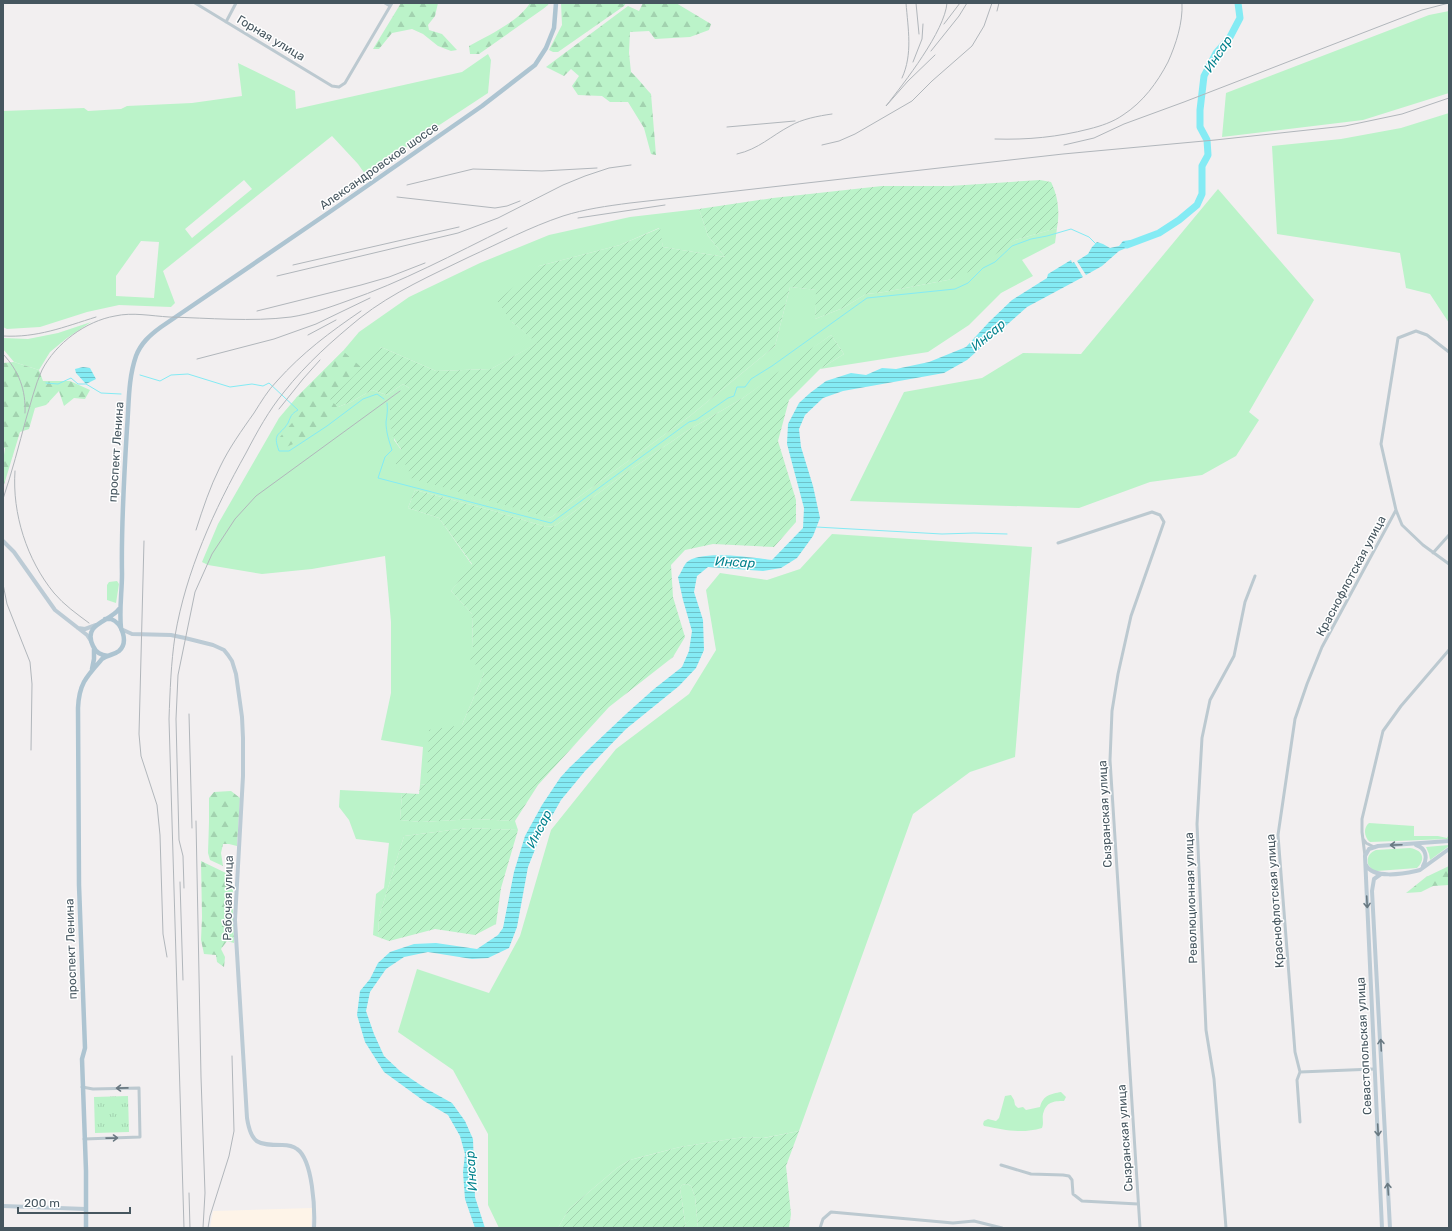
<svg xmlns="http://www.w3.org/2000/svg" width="1452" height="1231" font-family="Rubik,sans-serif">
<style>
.commercial{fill:#fef4e8}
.grass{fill:#bbf3c9;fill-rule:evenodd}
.forest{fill:url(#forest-firs)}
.park{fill:url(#park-tufts)}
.garden{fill:url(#garden-furrows)}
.water{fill:url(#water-rules)}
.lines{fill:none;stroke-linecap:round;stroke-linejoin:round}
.stream{stroke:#84ebf4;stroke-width:1}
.river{stroke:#84ebf4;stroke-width:7}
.street{stroke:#bcc9d0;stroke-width:3}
.secondary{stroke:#bccbd5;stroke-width:4}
.primary{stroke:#adc4d1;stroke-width:4.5}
.rail{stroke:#b1b6bb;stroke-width:1}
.oneway{stroke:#697982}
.oneway2{stroke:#697881}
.labels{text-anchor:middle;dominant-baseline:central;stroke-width:3;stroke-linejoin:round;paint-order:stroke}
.street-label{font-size:12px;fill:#46565f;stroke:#fff}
.water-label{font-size:13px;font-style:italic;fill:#04838e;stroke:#fff}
</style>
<defs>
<pattern id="forest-firs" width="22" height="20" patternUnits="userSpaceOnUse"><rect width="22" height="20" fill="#bbf3c9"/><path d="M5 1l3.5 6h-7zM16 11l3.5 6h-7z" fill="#a2d2af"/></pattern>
<pattern id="park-tufts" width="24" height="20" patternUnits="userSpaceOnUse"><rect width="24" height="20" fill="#bbf3c9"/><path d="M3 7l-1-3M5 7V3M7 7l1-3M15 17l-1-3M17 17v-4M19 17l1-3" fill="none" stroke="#a2d2af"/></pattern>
<pattern id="garden-furrows" width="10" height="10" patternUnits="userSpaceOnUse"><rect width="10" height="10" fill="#bbf3c9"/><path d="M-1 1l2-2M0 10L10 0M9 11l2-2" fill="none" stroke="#a2d2af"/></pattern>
<pattern id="water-rules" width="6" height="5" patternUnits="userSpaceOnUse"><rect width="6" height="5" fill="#84ebf4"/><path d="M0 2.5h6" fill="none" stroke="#6ec1c9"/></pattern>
</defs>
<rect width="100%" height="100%" fill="#f2eff0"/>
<path class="commercial" d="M312,1208l-1,20h-101l3,-17z"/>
<path class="grass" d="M1449,11v82l-86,27 -141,17 4,-44 203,-78z
M488,54l3,6 -3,33 -123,81 -7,-10 -26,-28 -169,135 12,32 -4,4 -52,-2 -32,7 -47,15 -33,2 -4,-2v-216l81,-3 4,3 33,-2 6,-3 65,-3 50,-7 -4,-33 57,28 1,18 166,-37zM244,180l8,9 -60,49 -7,-9zM141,241l18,1 -5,56 -38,-2v-20z
M1449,113v210l-19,-29 -24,-6 -6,-35 -123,-19 -5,-88 69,-7 60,-11z
M1218,189l96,111 -65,112 10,8 -23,36 -34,19 -52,7 -71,26 -229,-7 54,-109 78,-14 41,-25 58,1z
M699,209l9,27 17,21 -62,-10 -4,-19 -39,17 -81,21 -27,56 26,21 -47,26 -55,2 -55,-24 -43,60 13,-5 21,-12 15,5 16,-11 6,4 -15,52 18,25 138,53 140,-102 85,-70 15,-59 27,3 -2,29 28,-11 23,-14 18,-2 69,-13 62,-39 42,-12 -2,15 -33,17 11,16 -32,17 -32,32 -41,27 -108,17 24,-15 -13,-19 -88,63 -56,33 -67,46 -65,49 -9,1 -52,-16 -79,-21 -7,18 31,10 33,47 -21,26 21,23 1,35 11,24 -22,52 -35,59 -7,1 3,-38 -42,-7 10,-47v-71l-6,-66 -73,13 -50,5 -54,-9 -6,-3 16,-38 61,-106 17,-20 47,-47 16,-19 50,-35 71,-34 69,-28 81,-18z
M91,322l-24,16 -17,14 -11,18 -25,-8 -11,-13v-11l25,1 30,-6z
M832,534l200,13 -17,210 -45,15 -57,42 -114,317 -36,7 -15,-1 -11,1 -57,9 -43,11 -7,2 -13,8 -48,41 -11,19h-59l-11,-23v-71l-35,-64 -55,-38 19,-63 72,24 31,-57 31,-106 65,-81 73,-55 27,-44 -10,-60 14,-17 47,7 33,-11z
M117,581l2,3 -3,19 -9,-3v-15l2,-3z
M340,790l62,3 -2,27 21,2 54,-3 40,2 3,9 -51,-2 -63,8 -25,81 -1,20 -5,-2 3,-41 8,-6 5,-45 -33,-4 -7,-19 -10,-13z
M1369,823l45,3v10h24l9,2 2,-4v3l-1,2 -78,3c-6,-5 -7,-14 -1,-19z
M1449,845v1l-19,14 -1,-6 -3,-7z
M1410,848c13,2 16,11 7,20l-40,3h-4l-5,-7c-1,-7 1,-11 8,-14z
M1061,1092l5,5 -2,4c-11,0 -18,1 -21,13 -1,5 1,9 -1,14 -21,6 -36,2 -58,-2l-1,-2 1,-3 4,-2 8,2 3,-3 6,-22 6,-1 3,5 1,5 3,3 5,-1 3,3 14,-3c3,-12 11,-13 21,-15z
M687,1184l4,2 4,11 3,31h-12l-6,-40 2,-3z"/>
<path class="forest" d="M401,3h37l-3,13 -7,9 1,5 13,4 15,16 -6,1 -13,-5 -15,-12 -11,-5 -20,4 -13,16h-6z
M530,3h19l-1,2 -5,4 -64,45h-9l-1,-8c20,-11 49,-24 61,-43z
M561,3h65l-2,3 -66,46h-5l-4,-2 13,-25z
M643,3h33l35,21 -2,6 -19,7 -35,2 -6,-8 -19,1 -1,21 2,19c8,7 13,15 20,22l5,61 -5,-1 -7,-26 -16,-26h-18l-8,-6 -24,-1 -6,-9 7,-10 -8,-7 -7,7 -18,-9 82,-61 11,5z
M343,351l19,17 -31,31 6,8 6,3c-18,15 -37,29 -59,38l-3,-2 -1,-9 23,-27 -7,-12z
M14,362l25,8 4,11h27l20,9 -5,9 -11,-1 -10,8 -5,-15 -13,14 -11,3 -6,21 -9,3 -17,56v-26l2,-14h-2v-85z
M231,791l9,7 -3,48 -8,-2h-6l-2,9 2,13 -13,-6 -2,-7 1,-31v-24l5,-6z
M201,861l27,13 5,9v33l1,27 -7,-2 -6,8 4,8 -1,10 -7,-5 -1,-7 -12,-1 -3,-14 1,-23z
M1449,866v19l-16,1 -12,6 -15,1 20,-16z"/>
<path class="park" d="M128,1096l1,36 -34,1 -1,-36z"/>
<path class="garden" d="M1040,180l11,2c7,14 9,30 6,46l-42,12 -40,29 -22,10 -69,13 -18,2 -23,14 -28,11 1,-29 -26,-3 -15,59 -85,70 -140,102 -143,-41 4,-12 -16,-1 6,-15c-12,-15 -11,-28 -11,-46l19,-15 -6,-4 -16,11 -15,-5 -21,12 -13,5 -8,-8 24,-23 27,-29 55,24 55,-2 46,-26 -25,-21 -15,-21 42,-35 81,-21 40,-17 3,19 62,10 -17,-21 -9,-27 74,-11 109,-12h68z
M831,335l13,19 -24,15 -31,31 -11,41 18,59v22l-22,25 -61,-3 -28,6 -14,15 2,32 12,40 -12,20 -64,50 -71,78 -23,36 -40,-2 -54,3 -21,-2 2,-27 17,1 1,-9 6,-1 1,-2 2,-52 33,-5 22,-52 -18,-18 7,-6 -1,-35 -21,-23 21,-27 -33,-46 -31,-10 7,-18 79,21 52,16 9,-1 65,-49 67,-46 56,-33 46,-34z
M467,828l51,2 -17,58 -5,36 -21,11 -40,-6 -46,12 -11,-4 1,-20 25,-81z
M799,1131l-13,35 5,48 -2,14h-91l-3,-31 -4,-11 -4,-2 -5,1 -2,3 6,40h-128l11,-19 48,-41 13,-8 50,-13 57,-9 11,-1 16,1z"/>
<path class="water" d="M1131,240h4l1,4 -17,7 -17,15 -16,9 -9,-14 11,-7 4,-7 5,-5 6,2 7,4 9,-2 4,-5z
M1071,260l1,3 2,-1 9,15 -56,30 -60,53 -23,13 -101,18 -20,7 -18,17 -6,14 2,18 12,39 7,32 -7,18 -16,22 -16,10 -18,3 -55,-4 -11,9 -3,16 9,28 1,30 -8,18 -17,18 -53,43 -41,42 -24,29 -21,37 -12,30 -11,60 -8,21 -21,10 -16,1 -44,-7 -24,5 -18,12 -16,23 -4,19 8,23 10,22 17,16 24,16 27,15 13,18 8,18 2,58 10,31h-10l-10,-29 -2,-27 2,-18 -5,-18 -12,-21 -24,-14 -40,-29 -19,-30 -8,-27 3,-24 10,-12 8,-16 12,-11 24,-8 22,-1 41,6 21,-14 5,-7 11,-56 11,-36 17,-31 18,-27 9,-10 57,-54 28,-25 28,-22 7,-16 3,-20 -9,-31 -5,-23c3,-4 5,-10 8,-14 13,-14 68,-5 86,-3l31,-32 1,-20 -17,-64 1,-20 11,-21 11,-10 16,-12 25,-8 15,2 16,-7 14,1 33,-7 37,-15 23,-25 23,-22 35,-22 1,-4z
M83,367l7,1 6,11 -10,5 -10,-11 -1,-4z"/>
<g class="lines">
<path class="stream" d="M140,375l20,6 11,-6 17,-1 42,13 22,-3 11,2 6,-3 29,27c-7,4 -7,6 -10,13 -8,13 -16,9 -9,28h10l38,-25 36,-27 14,-5 7,5
M46,383l12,1 13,-6 7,6h8l15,9 20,1
M387,403c1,7 0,12 -1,19 0,10 3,19 6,28l-7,7 -7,21 173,45 138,-101 7,-2 32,-22 6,-2 3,-9h8l6,-8 21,-13 95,-68 88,-9 13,-6 15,-15 12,-6 17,-16 19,-7 16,-3 24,-7 18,8 7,7
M816,527l126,7 32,-1 33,1"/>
<path class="river" d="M1127,245l32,-12 20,-13 18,-15 5,-11v-28l6,-11 -1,-15 -7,-13v-17l4,-34 12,-23 14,-16 10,-19 -2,-15"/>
<path class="street" d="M195,3l137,83 7,1 6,-4 47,-80
M385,3l5,3
M226,22l10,-19
M1449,352l-22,-17 -11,-4 -18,7 -17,106 15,66 6,15 21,20 26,19
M1058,543l94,-31 8,3 4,7 -33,94 -13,58 -6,37 -2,49 30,468
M1433,553l16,-18
M1363,839l3,4 8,4
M1365,856l-3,-24v-13l21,-88 18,-25 48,-56
M1300,1072l74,-3
M82,1087l11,2 46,-1 1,49 -56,2
M1300,1122l-3,-42 3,-8 -5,-20 -17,-217 17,-116 12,-35 15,-37 74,-137
M1001,1165l30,9 32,1 6,1 3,4 1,14 9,7 56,3
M820,1228l3,-9 8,-7 122,11 21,-2 28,7
M1226,1228l-12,-149 -8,-49 -9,-206 5,-86 8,-38 24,-44 11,-54 10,-26"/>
<path class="secondary" d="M3,541l11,11 41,58 32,25 4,6
M78,628l7,1 11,-4
M121,629l11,5 39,1 14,3 28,7 11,5 4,5 4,6 4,13 6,43 1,21v38l-8,144 12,198c4,26 11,27 35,27 5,0 11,1 15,4 16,11 18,61 17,79
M1416,845c10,3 12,13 7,21
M1366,865c7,14 37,9 50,6l4,-1 29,-21
M1381,874l-7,5 -2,12 18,337
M3,1206l83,3
M1382,1228l-17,-372 4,-7 9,-3 71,-5"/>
<path class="primary" d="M121,628c-2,-18 1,-36 1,-54 -1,-49 2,-97 5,-146 2,-24 1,-49 9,-72 5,-13 14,-21 25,-29l170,-116 151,-105 53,-41 11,-17 8,-20 2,-25
M108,656c-7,-1 -12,-3 -15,-10 -11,-23 17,-24 26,-37
M92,669l2,-10v-10
M86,1228v-57l-4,-112 3,-11 -6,-163 -1,-177c1,-24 8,-31 24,-49 5,-4 12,-4 17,-8 10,-9 3,-28 -8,-32h-6"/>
<path class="rail" d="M916,3l3,31
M997,11l2,-8
M944,24l16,-21
M931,51l28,-35 8,-13
M935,55l-27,26 -22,25c18,-23 59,-75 61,-103
M913,62l9,-23 1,-15
M902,78c11,-24 6,-49 4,-75
M727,127l68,-6
M995,139c33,1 63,-2 94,-10 12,-3 24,-7 34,-14 20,-13 34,-32 45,-53 8,-18 15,-39 14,-59
M822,145l17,-4 16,-7 57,-33 20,-20 40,-35 12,-20 8,-23
M1064,145l30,-7 30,-14 60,-22 238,-92 27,-7
M737,154c22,-5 34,-18 53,-28 12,-7 28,-10 42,-12
M407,185l66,-16 69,2 55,-3
M397,197l98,11 12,-2 13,-5
M578,218l87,-13
M293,265l166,-38
M277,276l181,-43 40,-15 65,-33 22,-9 24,-8 22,-3
M257,311l104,-26 28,-8 36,-14
M308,335l28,-15
M3,336c34,2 61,-9 93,-19
M3,354c16,17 23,36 22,59
M197,359l77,-20 42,-15 54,-26
M279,409l24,-30 17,-19
M15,471c-3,43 12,89 39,122 10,12 23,21 35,30
M3,499c9,-27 16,-54 23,-80 5,-16 9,-34 16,-49 14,-27 44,-49 73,-54 17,-4 37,0 54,1 40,1 82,5 122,0 19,-3 37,-9 56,-16 55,-19 107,-47 160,-73
M196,530c7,-22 14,-43 24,-63 9,-19 22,-37 34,-54 7,-11 14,-23 23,-32 25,-28 53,-49 84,-70
M144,541l-5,193 2,22 16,49 3,30 3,99 4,23
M3,584l4,20 23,58 2,22 -1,66
M189,714l3,114
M196,821l5,256 4,116 -2,35
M180,882l3,98
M184,888l-1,-32 -4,-16 -3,-121 2,-44 17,-83 17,-38 23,-35 21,-23 144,-105
M189,1193l1,35
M184,1228l-15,-509c1,-28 2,-56 6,-83 11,-65 39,-126 71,-183 11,-21 23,-43 38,-61 22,-28 49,-52 76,-74 33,-26 72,-43 109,-61 31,-14 61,-30 94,-41 22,-7 44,-10 67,-13l433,-49 152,-14 130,-14 57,-12 47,-16
M208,1228l2,-12 19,-60 5,-25 -2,-75"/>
</g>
<defs><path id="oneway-shaft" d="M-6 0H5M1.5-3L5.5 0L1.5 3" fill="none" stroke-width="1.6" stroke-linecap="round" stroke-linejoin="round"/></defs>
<g class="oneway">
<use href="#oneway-shaft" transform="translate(1396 845) rotate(178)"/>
<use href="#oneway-shaft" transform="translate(1367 902) rotate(87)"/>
<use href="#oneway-shaft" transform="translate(1381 1045) rotate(-93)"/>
<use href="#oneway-shaft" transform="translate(1378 1130) rotate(87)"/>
<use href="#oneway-shaft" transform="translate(1388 1189) rotate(-94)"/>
</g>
<g class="oneway2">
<use href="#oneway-shaft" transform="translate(122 1088) rotate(179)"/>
<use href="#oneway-shaft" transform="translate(112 1138) rotate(-1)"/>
</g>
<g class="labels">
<g class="street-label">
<text transform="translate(271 38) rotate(31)">Горная улица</text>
<text transform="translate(379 166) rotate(-35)">Александровское шоссе</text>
<text transform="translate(116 452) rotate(-86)">проспект Ленина</text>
<text transform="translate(1351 576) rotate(-62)">Краснофлотская улица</text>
<text transform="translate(1105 814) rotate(-93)">Сызранская улица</text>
<text transform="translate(228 898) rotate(-89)">Рабочая улица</text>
<text transform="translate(1191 898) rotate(-92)">Революционная улица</text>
<text transform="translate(1275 901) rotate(-94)">Краснофлотская улица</text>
<text transform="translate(71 949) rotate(-92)">проспект Ленина</text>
<text transform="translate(1364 1046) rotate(-93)">Севастопольская улица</text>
<text transform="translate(1125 1138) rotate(-94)">Сызранская улица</text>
</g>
<g class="water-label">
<text transform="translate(1218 54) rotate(-57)">Инсар</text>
<text transform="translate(988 335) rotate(-40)">Инсар</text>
<text transform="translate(735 562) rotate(3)">Инсар</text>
<text transform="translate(539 829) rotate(-63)">Инсар</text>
<text transform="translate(471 1171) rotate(-94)">Инсар</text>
</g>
</g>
<rect width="1452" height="1231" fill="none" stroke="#46565f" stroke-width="8"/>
<path d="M18 1207v6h112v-6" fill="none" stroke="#46565f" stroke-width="2"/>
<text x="24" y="1207" font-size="12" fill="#46565f" stroke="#ffffff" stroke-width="3" paint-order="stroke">200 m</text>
</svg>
